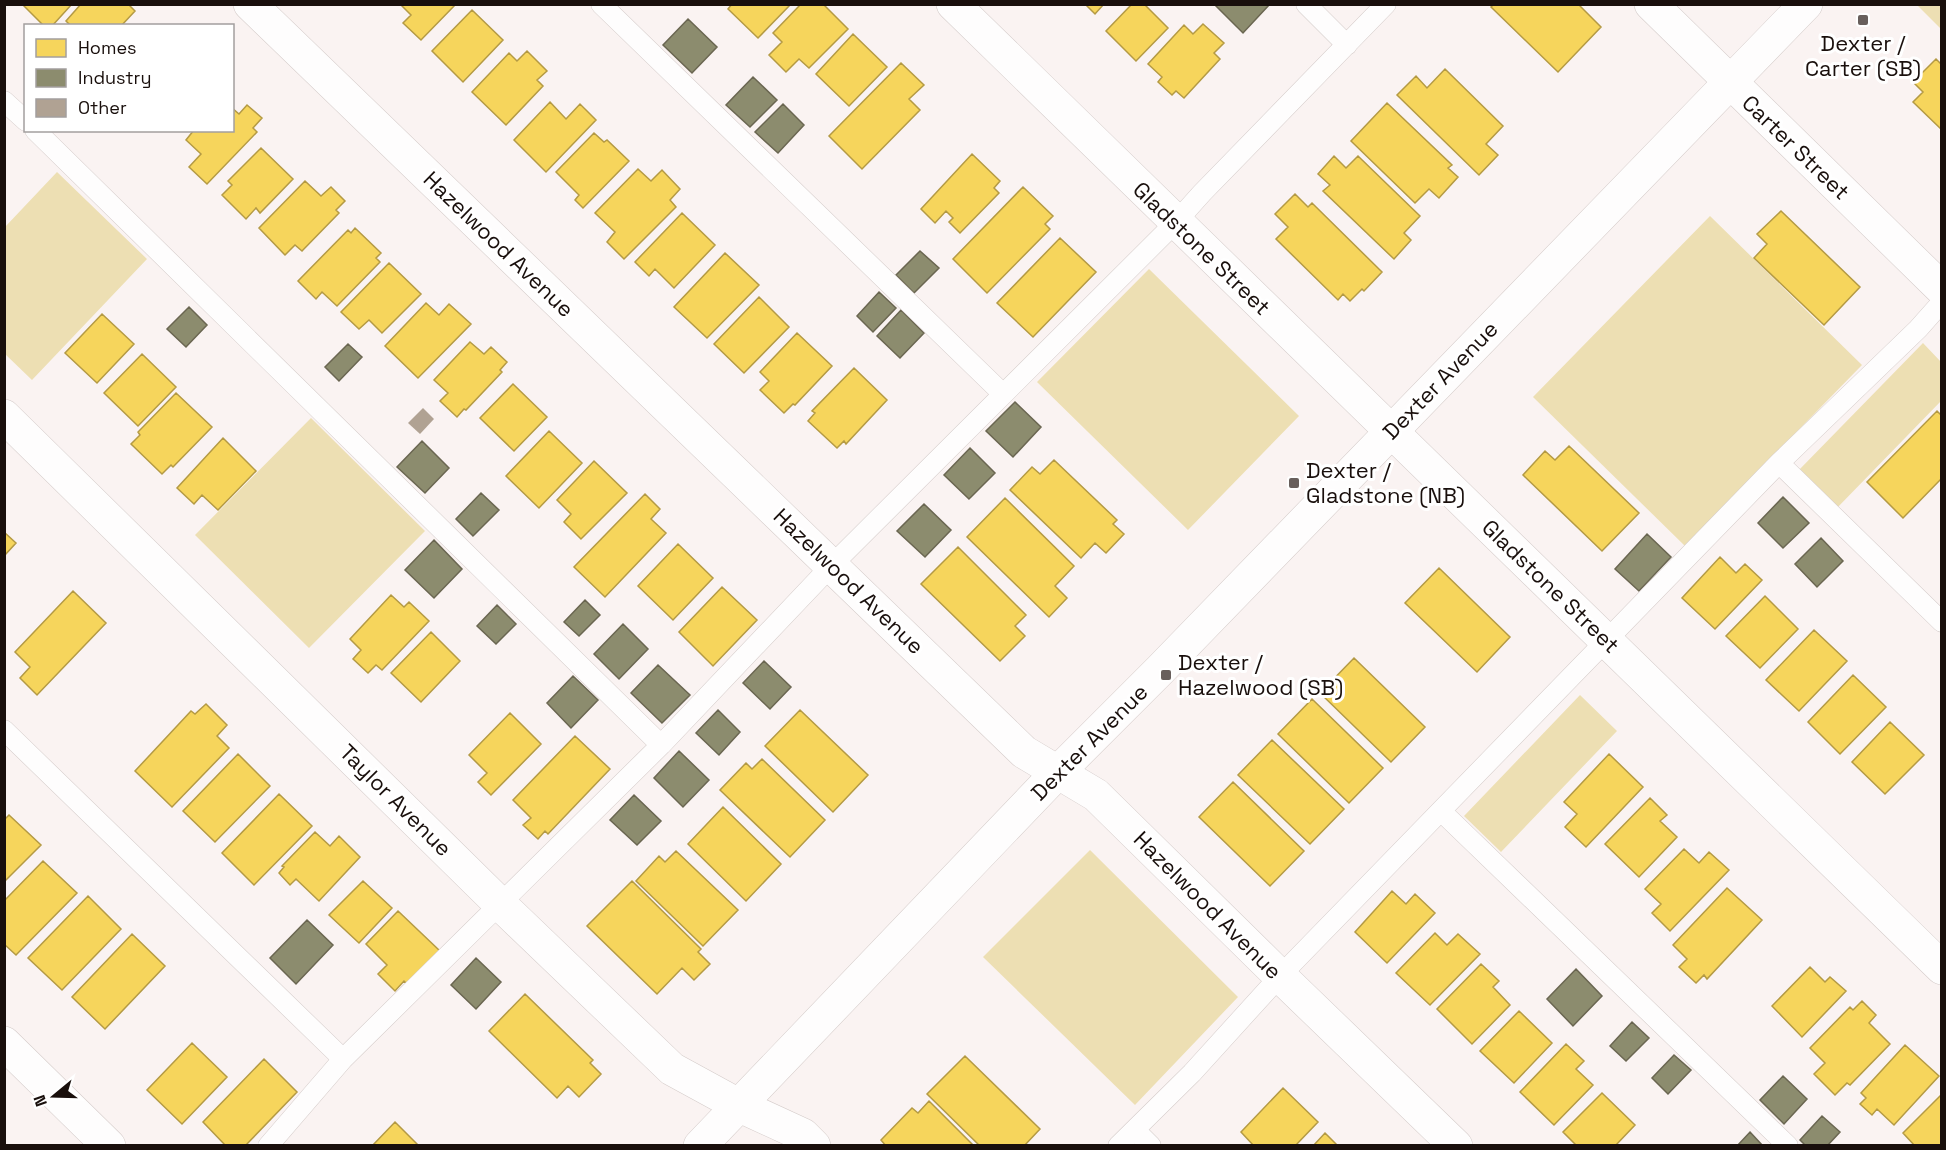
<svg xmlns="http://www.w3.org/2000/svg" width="1946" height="1150" font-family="'Space Grotesk',sans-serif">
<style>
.green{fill:#eddfb3}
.homes{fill:#f6d55c;stroke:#b49a44;stroke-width:1.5}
.industry{fill:#8c8c6e;stroke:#6a6651;stroke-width:1.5}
.building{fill:#b0a293}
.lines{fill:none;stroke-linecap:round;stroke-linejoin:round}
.service-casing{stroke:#d4cbc9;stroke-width:21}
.minor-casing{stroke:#d4cbc9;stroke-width:34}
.tertiary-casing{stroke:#d4cbc9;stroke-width:34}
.service{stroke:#fefdfd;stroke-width:20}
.minor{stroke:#fefdfd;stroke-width:33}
.tertiary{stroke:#fefdfd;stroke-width:33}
.poi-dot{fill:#685f5c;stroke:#fff;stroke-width:2}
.labels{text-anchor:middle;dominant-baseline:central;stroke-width:6;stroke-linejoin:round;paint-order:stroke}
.poi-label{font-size:22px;fill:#190f0c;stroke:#fff;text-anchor:start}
.street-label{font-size:22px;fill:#190f0c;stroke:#fff}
</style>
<rect width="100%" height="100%" fill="#faf3f2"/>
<path class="green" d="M1920,4l21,1v24l-23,-23z
M57,172l90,87 -115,121 -27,-26v-127z
M1710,216l152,149 -177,181 -152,-149z
M1149,269l150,147 -111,114 -151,-148z
M1923,343l18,19v39l-105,108 -38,-38z
M311,418l114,113 -116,117 -114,-113z
M1580,695l37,36 -116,121 -37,-36z
M1090,850l148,147 -103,108 -152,-148z"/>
<path class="homes" d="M22,4h50l-20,22h-8z
M81,4h47l7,7 -14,15h-50l-5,-5z
M400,4h56l-35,36 -18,-17 8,-8z
M732,4h59l-33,34 -30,-29z
M801,4h22l25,25 -39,39 -10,-9 -13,13 -17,-17 13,-13 -9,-9z
M1085,4h19l-9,10z
M1132,4h12l24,24 -32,33 -30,-30z
M1494,4h84l23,23 -43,45 -67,-65z
M472,10l31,30 -40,42 -31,-31z
M1203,24l21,19 -10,10 6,6 -36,39 -8,-7 -4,4 -14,-13 4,-5 -14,-13 36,-39 9,9z
M853,34l34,33 -38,39 -33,-32z
M527,51l20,20 -10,9 6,6 -37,39 -34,-33 37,-39 8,8z
M1936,59l6,6v65l-29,-28 10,-10 -10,-10z
M901,63l23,22 -15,14 11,11 -58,59 -33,-33z
M1445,69l58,57 -17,18 12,11 -19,20 -82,-80 19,-19 11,12z
M550,102l16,17 14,-15 16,16 -50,52 -32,-32z
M1387,103l65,62 -4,3 10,9 -19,21 -10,-9 -14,14 -64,-62z
M247,105l15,13 -9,10 4,4 -50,52 -18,-17 12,-13 -15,-14 8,-10h38v-22l7,6z
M594,133l10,9 3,-2 22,21 -46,47 -8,-8 4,-5 -23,-23z
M261,148l32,31 -33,34 -4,-5 -10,11 -24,-24 10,-10 -4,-4z
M972,154l28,27 -6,7 5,5 -39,40 -11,-11 4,-4 -7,-7 -11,12 -14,-14z
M1334,156l12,12 12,-12 62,60 -16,17 7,7 -17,19 -71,-68 7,-6 -12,-11z
M638,169l13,12 11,-11 18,19 -10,11 6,7 -52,52 -17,-17 8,-10 -20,-19z
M305,181l16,15 10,-9 14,14 -9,9 3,3 -37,38 -7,-6 -10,10 -26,-27z
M1023,187l30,29 -8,8 5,5 -63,64 -34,-34z
M1295,194l13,13 4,-4 70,69 -18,19 -2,-2 -12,12 -7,-7 -5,6 -62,-61 12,-12 -13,-13z
M1781,211l79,76 -36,38 -70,-67 13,-14 -10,-10z
M682,213l33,32 -41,43 -19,-19 -6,7 -14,-14z
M355,228l26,25 -5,5 4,4 -43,44 -15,-14 -6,7 -18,-18 50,-51 3,3z
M1060,238l36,34 -63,65 -36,-34z
M725,253l34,32 -52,53 -33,-31z
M389,263l32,31 -39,39 -13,-13 -10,9 -18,-17z
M759,297l30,30 -45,46 -30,-29z
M426,303l13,12 10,-11 22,20 -53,54 -33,-32z
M102,314l32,30 -37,39 -32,-30z
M797,333l35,33 -37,39 -2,-1 -9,9 -24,-23 9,-9 -9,-9z
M470,342l14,12 7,-7 16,15 -7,8 2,2 -36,38 -2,-1 -7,8 -17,-16 8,-8 -14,-13z
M142,354l34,33 -38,39 -34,-33z
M854,368l33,32 -41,44 -2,-3 -7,7 -29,-27 7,-8 -3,-2z
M513,384l34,33 -33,34 -34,-33z
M176,393l36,34 -39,40 -2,-2 -9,9 -31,-30 9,-9 -2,-3z
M1937,411l5,5v62l-39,40 -36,-36z
M549,431l33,32 -43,45 -33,-32z
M223,438l33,33 -38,39 -16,-15 -8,9 -17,-16z
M1569,446l70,67 -37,38 -79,-76 22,-24 10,9z
M1054,460l63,60 -4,4 11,10 -18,19 -11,-10 -14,15 -71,-68 22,-23 8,7z
M594,461l33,32 -46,46 -17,-17 7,-8 -14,-14z
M645,494l15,15 -9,10 15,14 -61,64 -31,-30z
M1005,498l69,68 -19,20 12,12 -18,19 -82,-80z
M4,532l12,11 -12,13z
M678,544l35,34 -40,42 -35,-34z
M958,547l68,68 -11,11 10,10 -25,25 -79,-77z
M1720,557l16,16 9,-9 17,16 -47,49 -33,-31z
M1439,568l71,69 -33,35 -72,-69z
M722,587l35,33 -44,46 -34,-34z
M73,591l33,32 -69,72 -17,-17 10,-11 -15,-15z
M391,595l13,12 5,-5 20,19 -47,49 -6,-5 -8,8 -15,-14 8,-9 -11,-11z
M1765,596l33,33 -38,39 -34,-32z
M1814,630l33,31 -48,50 -33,-31z
M431,632l29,29 -39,41 -30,-29z
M1354,658l71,69 -34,35 -71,-69z
M1853,675l33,32 -46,47 -32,-32z
M1312,699l71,69 -34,35 -71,-69z
M206,704l21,21 -10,11 12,12 -57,59 -37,-36 56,-60 4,3z
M800,710l68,65 -35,37 -68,-66z
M510,713l31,31 -50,51 -13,-13 9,-9 -18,-18z
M1890,722l34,33 -39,39 -33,-32z
M575,736l35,33 -62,65 -3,-3 -7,8 -15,-14 8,-7 -18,-18z
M1272,740l72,69 -34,35 -72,-69z
M238,754l32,32 -55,56 -32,-31z
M1609,754l34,33 -57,60 -21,-20 12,-13 -13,-12z
M762,759l63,61 -35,37 -70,-67 26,-27 6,6z
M1233,782l71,69 -34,35 -71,-69z
M279,794l33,32 -58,59 -32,-32z
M1650,798l17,17 -7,6 17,16 -38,40 -34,-33z
M723,807l58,57 -35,37 -58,-57z
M9,815l32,30 -37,37v-62z
M315,832l15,14 9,-10 21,21 -41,44 -23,-22 -6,6 -11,-12 5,-6 -2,-1z
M1684,849l15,14 10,-11 20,18 -59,61 -18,-18 9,-9 -16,-15z
M676,851l62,59 -35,36 -67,-65 23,-25 6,6z
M43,861l34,32 -61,62 -12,-11v-43z
M363,881l29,27 -33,35 -30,-28z
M632,881l69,68 -3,3 12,12 -16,16 -12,-12 -25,26 -70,-68z
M1727,888l35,32 -55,59 -3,-4 -8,8 -17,-16 8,-8 -14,-14z
M1392,891l14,13 9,-10 20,19 -48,50 -32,-31z
M88,896l33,33 -59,61 -34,-32z
M398,911l42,40 -32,34 -4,-4 -9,10 -17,-17 9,-9 -21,-21z
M1435,933l12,12 11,-11 22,20 -50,51 -34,-32z
M132,934l33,32 -60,63 -33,-32z
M1481,964l18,17 -6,6 17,18 -38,39 -35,-35z
M1810,967l15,15 5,-5 16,14 -44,46 -30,-31z
M525,994l68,66 -3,3 11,11 -22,23 -11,-11 -11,12 -68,-67z
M1862,1001l14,14 -7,8 21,21 -40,41 -3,-2 -12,12 -21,-21 11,-11 -15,-15 40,-41 3,3z
M1519,1011l33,32 -38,40 -34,-32z
M192,1043l35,34 -45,47 -35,-34z
M1566,1044l18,17 -8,8 17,16 -39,40 -34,-33z
M1905,1045l34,31 -45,49 -17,-16 -5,6 -12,-11 6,-6 -5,-5z
M965,1056l75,73 -16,17h-44l-53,-52z
M264,1059l33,33 -52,54h-19l-23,-24z
M1283,1088l35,34 -23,24h-41l-13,-14z
M1602,1093l33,32 -20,21h-38l-14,-14z
M1942,1094v52h-27l-12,-13z
M929,1101l45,45h-88l-5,-6 31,-32 6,5z
M395,1122l24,24h-47z
M1325,1133l13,13h-25z"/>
<path class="industry" d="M1214,4h56l-27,29z
M688,19l29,28 -25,26 -29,-28z
M753,77l24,23 -27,27 -24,-22z
M783,104l21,21 -26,28 -23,-21z
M920,251l19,17 -25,25 -18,-18z
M879,292l17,16 -23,24 -16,-16z
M189,307l18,18 -21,22 -19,-18z
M901,310l23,23 -24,25 -23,-22z
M348,344l14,13 -23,24 -14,-14z
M1015,402l26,25 -28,30 -27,-26z
M422,441l27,27 -24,25 -28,-26z
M970,448l25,25 -26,26 -25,-24z
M481,493l18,17 -26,26 -17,-17z
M1783,497l26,26 -26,25 -25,-25z
M924,504l27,26 -26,27 -28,-26z
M1647,534l24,23 -32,34 -24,-22z
M1821,538l22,23 -26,26 -22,-23z
M434,540l28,29 -28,29 -29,-28z
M585,600l15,15 -21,21 -15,-14z
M497,605l19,19 -20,20 -19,-18z
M623,624l25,25 -29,30 -25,-25z
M764,661l27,26 -21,22 -27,-26z
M658,665l32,30 -28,28 -31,-30z
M573,676l25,24 -27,28 -24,-25z
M718,710l22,22 -21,23 -23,-22z
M679,751l30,29 -26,27 -29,-29z
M634,795l27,26 -24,24 -27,-25z
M307,920l26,25 -37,39 -26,-26z
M476,958l25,24 -25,27 -25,-24z
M1576,969l26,27 -29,30 -26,-27z
M1632,1022l17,16 -23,23 -16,-15z
M1674,1055l17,15 -23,24 -16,-16z
M1783,1076l24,23 -23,25 -24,-24z
M1822,1116l18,16 -13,14h-21l-6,-6z
M1750,1132l13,14h-26z"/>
<path class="building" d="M423,408l11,11 -14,15 -12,-11z"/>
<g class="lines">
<defs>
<path id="service" d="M601,4l402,390
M1306,4l41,41
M4,101l22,20
M35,130l626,615
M1779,463l163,159
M4,730l339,329
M1442,812l346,334
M1135,1130l16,16
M268,1146l75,-87 318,-314 171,-180 344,-343 26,-29 184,-189
M1118,1146l74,-73 88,-97 499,-513 139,-134 24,-27"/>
<path id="minor" d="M250,4l774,748 72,43 184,181 176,170
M953,4l989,964
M1651,4l291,285
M4,416l496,488 172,165 66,36 65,30 11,11
M4,1043l105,103"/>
<path id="tertiary" d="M700,1146l358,-374 102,-102 646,-666"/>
</defs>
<use href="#service" class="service-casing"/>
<use href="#minor" class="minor-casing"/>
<use href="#tertiary" class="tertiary-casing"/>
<use href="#service" class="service"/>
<use href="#minor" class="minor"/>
<use href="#tertiary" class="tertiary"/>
</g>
<g class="poi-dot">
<rect x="1857" y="14" width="12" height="12" rx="3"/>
<rect x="1288" y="477" width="12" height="12" rx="3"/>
<rect x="1160" y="669" width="12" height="12" rx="3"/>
</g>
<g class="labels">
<g class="poi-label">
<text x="1863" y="43" text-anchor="middle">Dexter /<tspan x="1863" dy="25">Carter (SB)</tspan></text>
<text x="1306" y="470">Dexter /<tspan x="1306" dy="25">Gladstone (NB)</tspan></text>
<text x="1178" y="662">Dexter /<tspan x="1178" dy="25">Hazelwood (SB)</tspan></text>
</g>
<g class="street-label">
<text transform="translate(1796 147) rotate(44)">Carter Street</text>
<text transform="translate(499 244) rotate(44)">Hazelwood Avenue</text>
<text transform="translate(1202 248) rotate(44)">Gladstone Street</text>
<text transform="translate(1440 380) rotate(-46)">Dexter Avenue</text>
<text transform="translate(849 581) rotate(44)">Hazelwood Avenue</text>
<text transform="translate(1551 586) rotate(44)">Gladstone Street</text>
<text transform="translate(1089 742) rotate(-45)">Dexter Avenue</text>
<text transform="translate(396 800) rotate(45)">Taylor Avenue</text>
<text transform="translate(1208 905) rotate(45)">Hazelwood Avenue</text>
</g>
</g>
<rect width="1946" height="1150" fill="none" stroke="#190f0c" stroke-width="12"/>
<rect x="24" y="24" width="210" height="108" fill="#ffffff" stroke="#a39f9e" stroke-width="1.5"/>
<rect x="36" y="39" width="30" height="18" fill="#f6d55c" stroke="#a39f9e" stroke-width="1.5"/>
<text x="78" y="54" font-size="18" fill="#190f0c">Homes</text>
<rect x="36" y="69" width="30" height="18" fill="#8c8c6e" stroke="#a39f9e" stroke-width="1.5"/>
<text x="78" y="84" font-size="18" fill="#190f0c">Industry</text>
<rect x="36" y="99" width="30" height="18" fill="#b0a293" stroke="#a39f9e" stroke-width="1.5"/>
<text x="78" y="114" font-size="18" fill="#190f0c">Other</text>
<g transform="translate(54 1096) rotate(251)" stroke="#ffffff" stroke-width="4.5" paint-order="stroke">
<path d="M0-4.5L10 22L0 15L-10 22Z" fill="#190f0c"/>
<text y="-9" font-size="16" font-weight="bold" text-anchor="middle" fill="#190f0c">N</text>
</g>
</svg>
